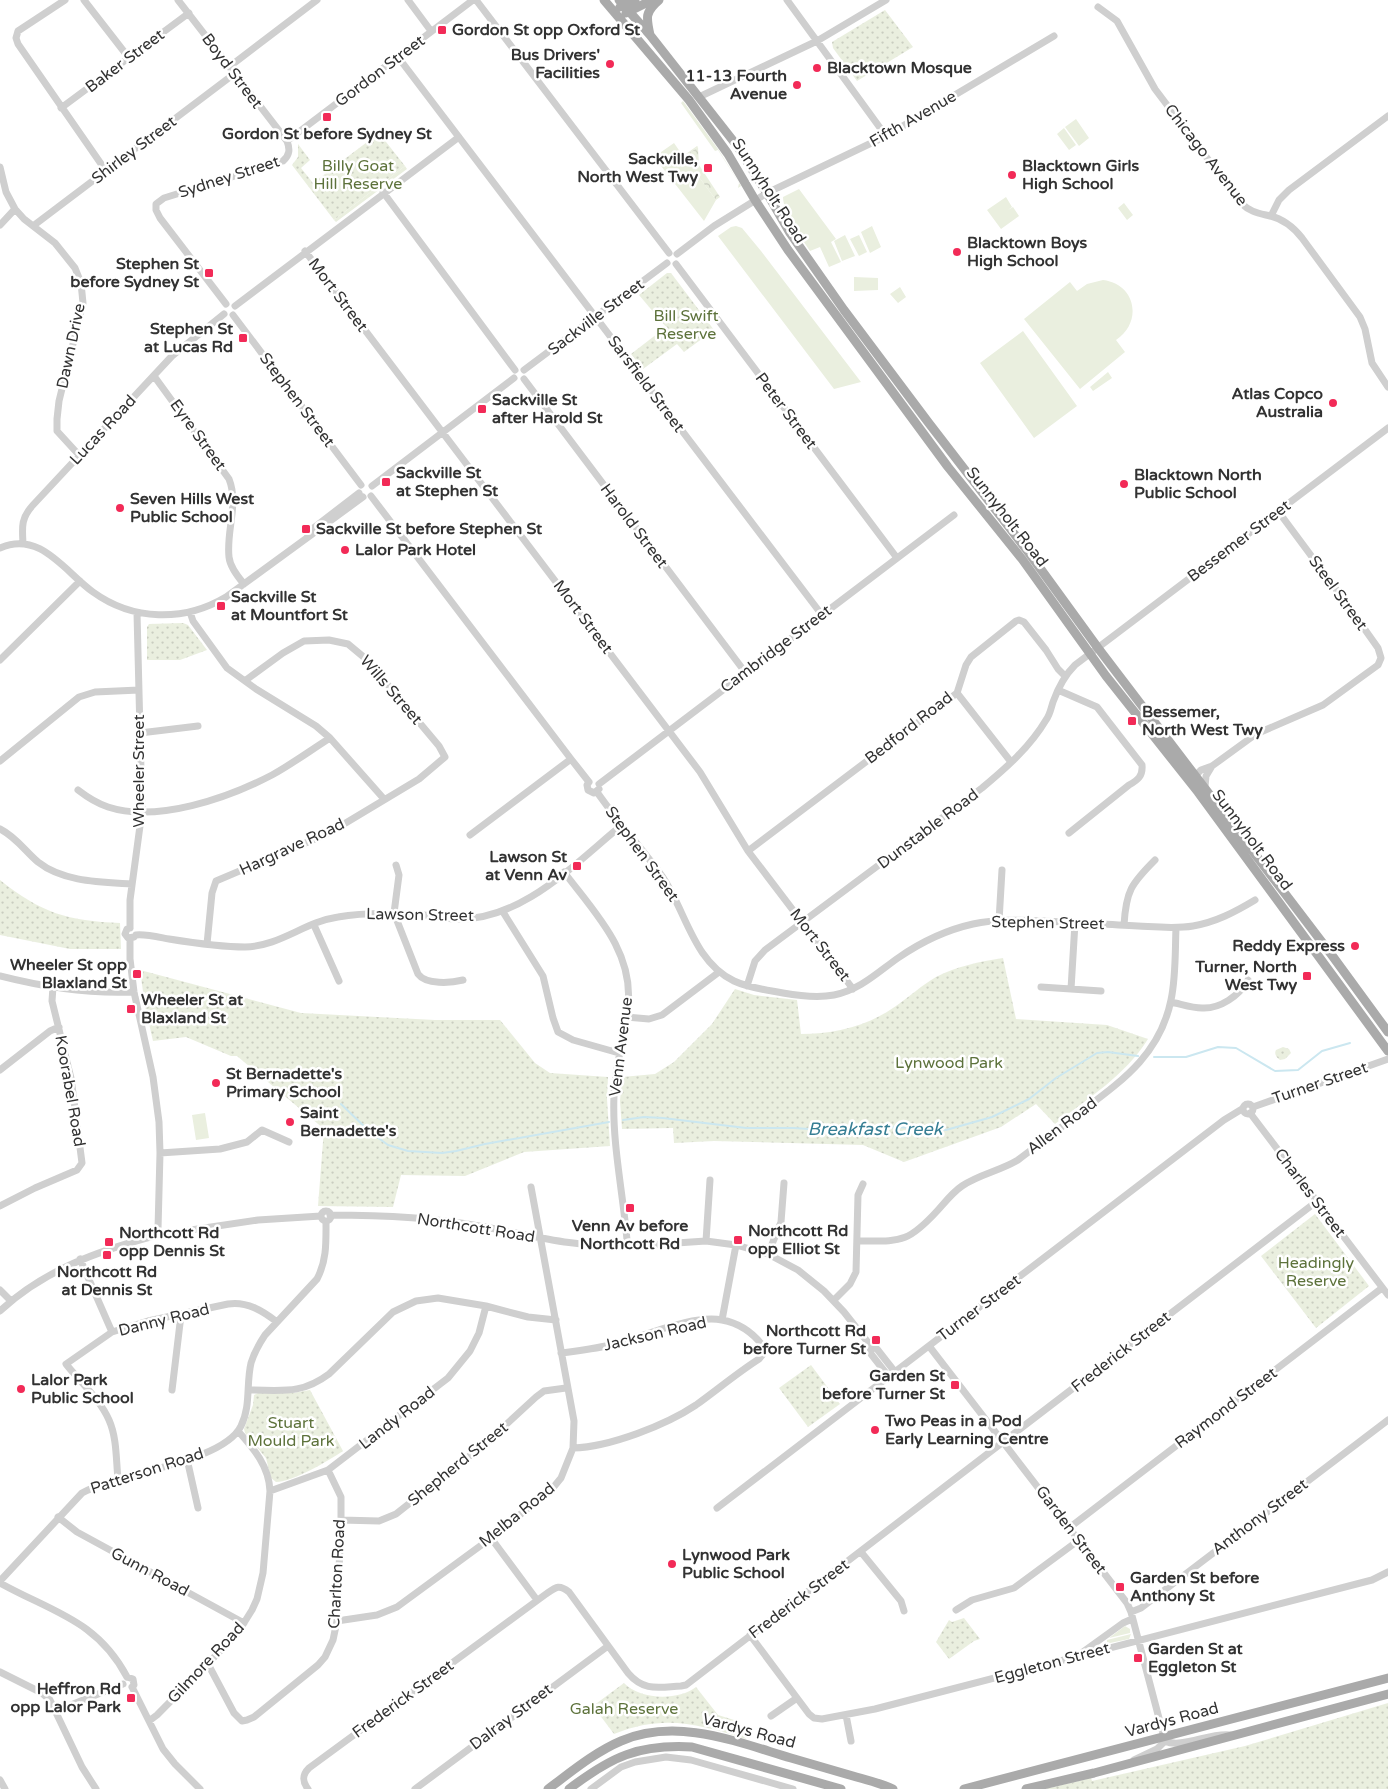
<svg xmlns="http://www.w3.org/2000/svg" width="1388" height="1789" font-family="'Varela Round',sans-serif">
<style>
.grass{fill:#eaefdf}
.forest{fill:url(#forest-crowns)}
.park{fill:url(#park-dots)}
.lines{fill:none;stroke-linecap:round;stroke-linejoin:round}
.stream{stroke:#cbe7f0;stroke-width:2}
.minor{stroke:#cfcfcf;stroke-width:7}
.major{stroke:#aaa;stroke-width:9}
.poi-dot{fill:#f22a57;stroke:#fff;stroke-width:2}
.labels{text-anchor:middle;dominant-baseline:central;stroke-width:5;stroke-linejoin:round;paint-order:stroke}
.poi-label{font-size:16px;font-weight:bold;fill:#323232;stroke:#fff;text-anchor:start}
.street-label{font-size:16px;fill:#323232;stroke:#fff}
.park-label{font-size:16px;fill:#5d723b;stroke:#fff}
.water-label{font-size:18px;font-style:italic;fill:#367e94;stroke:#fff}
</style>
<defs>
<pattern id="forest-crowns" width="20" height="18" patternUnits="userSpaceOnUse" patternTransform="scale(1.25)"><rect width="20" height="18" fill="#eaefdf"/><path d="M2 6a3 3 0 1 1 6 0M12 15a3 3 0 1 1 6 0" fill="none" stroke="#c9cdc0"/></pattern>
<pattern id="park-dots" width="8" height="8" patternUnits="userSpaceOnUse" patternTransform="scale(1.25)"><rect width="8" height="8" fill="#eaefdf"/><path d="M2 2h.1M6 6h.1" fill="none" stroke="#c9cdc0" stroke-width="1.8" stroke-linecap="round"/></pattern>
</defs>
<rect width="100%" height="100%" fill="#fff"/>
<path class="grass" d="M683,101l35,48 23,37 -3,2 1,-5 -21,-33 -3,1 -34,-48z
M1076,119l13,19 -10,8 -14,-19z
M1064,128l12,17 -7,5 -12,-16z
M674,143l9,13 14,-10 1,1 -14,10 32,43 -12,21 -50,-64z
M405,166l2,3 -71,53 -2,-2z
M799,189l37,50 -5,3 10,20 -12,5 -9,-20 -10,4c-9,-14 -27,-38 -27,-54z
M1006,197l6,10 -4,3 5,-3 6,9 -18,13 -14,-19z
M1124,203l9,12 -6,5 -9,-12z
M736,226l6,2 19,23 100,131 -27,7 -116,-153 13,-9z
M872,226l9,21 -11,6 -9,-21z
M845,235l10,21 -13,5 -8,-20z
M859,235l8,17 -8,4 -9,-17z
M854,277l24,1v12l-24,1z
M1103,280c33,4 40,42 13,60l9,12 -45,37 -56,-70 46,-37 7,9 10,-7z
M900,287l6,10 -8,6 -8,-9z
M1023,331l54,75 -43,32 -54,-75z
M1108,372l4,6 -19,13 -3,-4z
M205,1113l4,25 -13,2 -4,-25z
M1125,1626l5,3v4l-21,5z
M1131,1634l-2,5 -19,4 -3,-1v-2z"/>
<path class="forest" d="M698,147l1,18 21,32 -4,3 -32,-43z"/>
<path class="park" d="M885,10l28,37 -56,34 -24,-33 -1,-6z
M379,133l26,33 -71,54 -42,-55 6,-8v-13l12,16 -9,8 12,15z
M667,273h4l43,57 -30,22 -7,-8 -34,25 -12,-15 35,-27 -27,-32z
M183,623l5,2 19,25 -27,10h-33v-33l2,-3z
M0,880c41,33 68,41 120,43l1,26h-51l-70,-14z
M1003,958l13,61 91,6 41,14c-23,37 -60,59 -93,85l-19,-20 -35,23 -97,35 -41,-17 -149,-4 -40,2 -1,-15 -51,1 -2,-28 2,-24 33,-3 19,-12 38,-38 23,-35 19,6 43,5 4,34c34,0 67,-8 95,-28 13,-9 26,-21 40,-29 21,-11 43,-15 67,-19z
M140,970l161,43 134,7h65l35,43 15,10 58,4 -1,22 3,47 -86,6 -59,24 -64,-1 -8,32 -75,-1 6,-77 -87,-73h-6l-45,-19 -33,4 -8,-35z
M1283,1047l6,2 2,4 -6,6 -5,1c-4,-3 -6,-6 -4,-10z
M1315,1214l54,72 -53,42 -55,-72z
M811,1365l29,39 -32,23 -29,-39z
M310,1390l33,61c-15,10 -50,31 -67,31l-5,-4 -5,-20 -21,-25 -1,-4 9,-24 1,-10 4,-2h35z
M964,1618l16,21 -6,2 -25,18 -13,-17 13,-22 3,2z
M624,1683c16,17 54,18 72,4l22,28 16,5 12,19c-49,-15 -82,-25 -132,-5l-21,-28z
M1388,1703v86h-343l46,-11 1,3 153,-35z"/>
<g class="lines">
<path class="stream" d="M1154,1057h32l32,-10 18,1 39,23 23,-1 24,-19 28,-8
M341,1104l29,28 18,13 20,6 34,2 14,-2 29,-7 124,-22
M623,1120l21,-3 19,1 83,10h48l44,3 59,-4 49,3 46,-13 37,-18 27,-21 41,-25 11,-1 30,4"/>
<path class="minor" d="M65,0l-47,31 -2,7 2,6 88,127
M84,0l45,58
M178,0l109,141c3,8 3,14 -4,20l-119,37 -8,6v6l4,8 66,86
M408,0l23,31
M476,0l193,253
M787,0l99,136
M1098,7l19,14 38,68 86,114c9,9 17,10 29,13 13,3 24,12 32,22l58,79 5,12 7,34 16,24
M398,57l424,558
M229,67l88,-67
M699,97l118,-56 69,-41
M61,108l128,-95
M287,141l186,-141
M0,167l6,25 9,17 9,10 31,24 20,25 6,15 2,20 -24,98 -2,18v12l22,24
M383,192l132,178
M1271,216l8,-16 10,-10 99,-74
M0,225l15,-16
M33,226l201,-152
M305,251l395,521 48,79 105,138
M677,254l37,-28 53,-33 119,-57 168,-100
M676,264l221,294
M235,306l224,-169
M233,315l128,170
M524,370l143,-107
M154,376l75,103c10,25 -3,52 0,78 1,10 9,20 15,27
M524,379l221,293
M372,486l142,-108
M371,496l200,263 18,23
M307,533l52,-40
M23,543c-1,-16 -2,-25 10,-38l139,-149 52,-42
M0,548c40,-18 65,24 93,44 40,29 91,30 133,5l137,-100
M190,612l3,9 34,47 29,21 60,37 14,12 54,61
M0,660l80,-79
M1058,690l39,17 45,58c1,11 -4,15 -13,20l-60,48
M957,693l54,69
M140,733l58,-7
M0,761l79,-64 16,-5 44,-2
M1195,779l1,-4 5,-5 11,-4 44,-32 67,-29 55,-40 3,-7 -3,-10 -34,-48 -66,-89
M589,782l-2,3 1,5 6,3 5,-4
M599,784l355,-269
M1205,787l1,-11 6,-10
M78,790c9,7 18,13 30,17 49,16 120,-9 164,-32 20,-11 39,-25 58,-37
M597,792c20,29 44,55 65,84 24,35 31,85 72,105 15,7 33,9 49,12 17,3 35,5 51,2 26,-5 44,-23 64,-37 23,-16 48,-28 75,-34 23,-5 47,-4 71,-3 31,2 63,3 94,5 19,1 37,3 55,0 23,-4 42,-14 62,-26
M0,829c16,8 25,22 38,33 25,20 63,20 94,22
M470,835l101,-76
M748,851l209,-158 9,-28 5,-8 45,-36 3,-1 5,2 22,28 12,19 7,7
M396,865l3,10 -5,38 24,61c8,11 33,9 45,6
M564,872c30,40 70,79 64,134 -3,30 -13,59 -14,90 -2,47 9,97 13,144
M503,912l40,64 10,42 5,14 15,8 46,13
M999,921l3,-51
M314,925l25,56
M1124,925c2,-34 7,-41 31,-65
M130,928v-28l12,-89 -5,-198
M130,928l-3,1 -2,5 3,4 6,-1
M136,935c10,-1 22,2 33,4 25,4 51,8 76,8 36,-1 59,-25 93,-30 28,-5 57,-4 86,-2 10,1 20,3 30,4 67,3 120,-55 168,-94
M130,939v20l4,33 19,85 6,45 1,31 -2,76
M207,944l5,-51 4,-12 113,-48 90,-54 26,-22 -6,-11 -73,-87 -18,-15 -19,-4 -25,1 -21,12 -37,27
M0,976c43,11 89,18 134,16
M747,986l8,-25 10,-11 217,-162c24,-20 48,-41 64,-68 4,-5 5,-12 7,-18 5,-14 11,-26 22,-37l313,-237
M1041,987l60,4
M1071,989l4,-66
M1171,1002c10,2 21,6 31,6 18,1 37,-12 46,-28
M626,1017l23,2 13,-4 57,-43
M0,1070l50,-39 9,-4
M1243 1109a5 5 0 1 1 10 0a5 5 0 1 1-10 0Z
M1253,1107l135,-48
M1250,1113l138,182
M160,1153l60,-4 27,-7 15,-12 27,12
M0,1206l35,-18 42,-18 5,-7 -11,-85 -19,-77 1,-14
M321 1216a5 5 0 1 1 10 0a5 5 0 1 1-10 0Z
M330,1215c50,0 100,2 149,11 48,8 94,22 143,19
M164,1234l94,-14 63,-4
M706,1241l4,-61
M857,1241c44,0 50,3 81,-31 8,-9 15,-18 24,-24 18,-12 38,-15 56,-26 21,-16 43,-32 64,-49 41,-31 78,-57 89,-111 5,-23 4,-48 5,-72
M632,1246l74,-5 30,4 32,9 30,16 26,21 20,21 26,33 7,4 18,23
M768,1254l13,-32 3,-39
M80,1259l32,73
M0,1290l11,11
M834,1300l16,-16 6,-12 2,-77 5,-11
M0,1311c44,-41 98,-60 154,-75
M722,1320l14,-75
M870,1345l1,9 18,23
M929,1346l198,257 4,9 34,129c16,8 46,-9 65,-6
M561,1353c16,-2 33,-4 49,-8 31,-7 81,-31 112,-25 17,3 31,13 41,26l1,7 -5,6c-22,14 -42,31 -63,46 -30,20 -86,42 -123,43
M172,1390l9,-75
M249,1390c32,0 52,5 80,-16l64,-62 23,-11 22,-3 48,8 42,11 28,3
M187,1459l11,49
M118,1479c-2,-19 -1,-41 -9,-59 -9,-21 -29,-38 -43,-56l46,-32 36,-11 80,-17c19,-3 35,7 49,18
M270,1491l58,-21 120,-92 22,-27 9,-18 7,-27
M717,1508l507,-388 18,-11
M58,1517l19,15 167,91
M341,1520l38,1 17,-7 90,-71 50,-46 8,-6 22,-3
M1069,1528l313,-240
M491,1538l46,62
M861,1552l40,49 3,10
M0,1581l82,-88c35,-20 141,-30 159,-67 10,-20 5,-42 10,-63 3,-10 8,-19 14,-28l52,-56c10,-19 9,-37 9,-58
M0,1583c52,29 97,37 127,94
M956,1610l16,-10 42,-12 65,-48
M1131,1612l10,-4 247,-188
M337,1621l40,-6 20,-8 94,-69 61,-49 9,-11 12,-30 1,-27 -43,-234
M750,1635l59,79 5,4 8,1 53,-10 497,-129 16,-8
M1080,1654l43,-31 9,-4
M208,1664l26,49 8,8 5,-1 7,-3 64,-52 7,-8 8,-17 4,-19 4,-101v-23l-13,-27
M0,1672l42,21 8,7 32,67 14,22
M127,1677l6,2 1,6 -2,2
M132,1687l31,62 12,15 25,25
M56,1711l67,-27
M846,1715l5,26
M771,1716l26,-18
M149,1721l8,-6 80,-81 15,-24 5,-11 6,-26 7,-82c-1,-25 -16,-42 -32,-60
M1134,1760l23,-11 6,-6v-5
M0,1780l5,9
M308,1789c-6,-8 -6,-14 1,-21l237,-174c10,-7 13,-10 23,-2l59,81c16,19 31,14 53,13l5,-1 630,-483
M415,1789l193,-143
M591,1789l30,-22 14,-5 31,-5 25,3 102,29"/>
<path class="major" d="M604,0l85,100 39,54 27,46 33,50 160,217 74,92 84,117 92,116 190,259
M619,0l31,35 88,112 29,46 23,40 54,77 84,112 101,131 69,95 233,306 57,78
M620,7l15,-7
M626,13l26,-13
M650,35c-4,-18 -5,-23 9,-35
M548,1789c23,-17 47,-37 73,-48 56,-24 116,1 170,17 21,6 42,12 62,18 14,4 27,7 40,13
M569,1789c42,-32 69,-45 123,-42l149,42
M964,1789l424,-111
M1026,1789l68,-16 294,-79"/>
</g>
<g class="poi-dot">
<rect x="437" y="25" width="10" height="10" rx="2.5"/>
<circle cx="610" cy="64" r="5"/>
<circle cx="817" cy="68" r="5"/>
<circle cx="797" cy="85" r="5"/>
<rect x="322" y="112" width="10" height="10" rx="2.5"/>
<rect x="703" y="163" width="10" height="10" rx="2.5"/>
<circle cx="1012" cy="175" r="5"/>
<circle cx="957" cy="252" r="5"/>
<rect x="204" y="268" width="10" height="10" rx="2.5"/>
<rect x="238" y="333" width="10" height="10" rx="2.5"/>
<circle cx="1333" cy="403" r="5"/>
<rect x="477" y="404" width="10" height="10" rx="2.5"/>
<rect x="381" y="477" width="10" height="10" rx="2.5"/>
<circle cx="1124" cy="484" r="5"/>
<circle cx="120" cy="508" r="5"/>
<rect x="301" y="524" width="10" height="10" rx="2.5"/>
<circle cx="345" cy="550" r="5"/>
<rect x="216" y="601" width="10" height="10" rx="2.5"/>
<rect x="1127" y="716" width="10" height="10" rx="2.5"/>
<rect x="572" y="861" width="10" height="10" rx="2.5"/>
<circle cx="1355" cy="946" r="5"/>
<rect x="132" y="969" width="10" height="10" rx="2.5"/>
<rect x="1302" y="971" width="10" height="10" rx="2.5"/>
<rect x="126" y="1004" width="10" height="10" rx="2.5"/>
<circle cx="216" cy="1083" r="5"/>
<circle cx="290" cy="1122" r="5"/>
<rect x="625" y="1203" width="10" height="10" rx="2.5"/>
<rect x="733" y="1235" width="10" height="10" rx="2.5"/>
<rect x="104" y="1237" width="10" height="10" rx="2.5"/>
<rect x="102" y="1250" width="10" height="10" rx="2.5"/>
<rect x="871" y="1335" width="10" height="10" rx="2.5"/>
<rect x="950" y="1380" width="10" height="10" rx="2.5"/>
<circle cx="21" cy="1389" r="5"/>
<circle cx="875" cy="1430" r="5"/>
<circle cx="672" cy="1564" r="5"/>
<rect x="1115" y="1582" width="10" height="10" rx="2.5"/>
<rect x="1133" y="1653" width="10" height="10" rx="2.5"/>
<rect x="126" y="1693" width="10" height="10" rx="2.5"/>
</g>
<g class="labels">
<g class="poi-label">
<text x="452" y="30">Gordon St opp Oxford St</text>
<text x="600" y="55" text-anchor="end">Bus Drivers'<tspan x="600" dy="18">Facilities</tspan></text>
<text x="827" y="68">Blacktown Mosque</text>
<text x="787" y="76" text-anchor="end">11-13 Fourth<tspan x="787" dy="18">Avenue</tspan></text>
<text x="327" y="134" text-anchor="middle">Gordon St before Sydney St</text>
<text x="698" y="159" text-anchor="end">Sackville,<tspan x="698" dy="18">North West Twy</tspan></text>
<text x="1022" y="166">Blacktown Girls<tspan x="1022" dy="18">High School</tspan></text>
<text x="967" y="243">Blacktown Boys<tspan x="967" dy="18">High School</tspan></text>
<text x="199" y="264" text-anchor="end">Stephen St<tspan x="199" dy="18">before Sydney St</tspan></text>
<text x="233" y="329" text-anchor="end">Stephen St<tspan x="233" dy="18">at Lucas Rd</tspan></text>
<text x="1323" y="394" text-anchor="end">Atlas Copco<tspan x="1323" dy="18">Australia</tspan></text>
<text x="492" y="400">Sackville St<tspan x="492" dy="18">after Harold St</tspan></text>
<text x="396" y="473">Sackville St<tspan x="396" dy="18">at Stephen St</tspan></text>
<text x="1134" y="475">Blacktown North<tspan x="1134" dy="18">Public School</tspan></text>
<text x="130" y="499">Seven Hills West<tspan x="130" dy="18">Public School</tspan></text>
<text x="316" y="529">Sackville St before Stephen St</text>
<text x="355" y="550">Lalor Park Hotel</text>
<text x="231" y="597">Sackville St<tspan x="231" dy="18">at Mountfort St</tspan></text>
<text x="1142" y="712">Bessemer,<tspan x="1142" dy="18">North West Twy</tspan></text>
<text x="567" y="857" text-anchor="end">Lawson St<tspan x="567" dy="18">at Venn Av</tspan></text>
<text x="1345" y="946" text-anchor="end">Reddy Express</text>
<text x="127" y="965" text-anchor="end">Wheeler St opp<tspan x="127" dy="18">Blaxland St</tspan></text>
<text x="1297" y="967" text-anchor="end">Turner, North<tspan x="1297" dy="18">West Twy</tspan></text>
<text x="141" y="1000">Wheeler St at<tspan x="141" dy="18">Blaxland St</tspan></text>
<text x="226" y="1074">St Bernadette's<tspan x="226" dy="18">Primary School</tspan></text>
<text x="300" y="1113">Saint<tspan x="300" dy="18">Bernadette's</tspan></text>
<text x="630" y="1226" text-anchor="middle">Venn Av before<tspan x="630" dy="18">Northcott Rd</tspan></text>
<text x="748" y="1231">Northcott Rd<tspan x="748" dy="18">opp Elliot St</tspan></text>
<text x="119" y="1233">Northcott Rd<tspan x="119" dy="18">opp Dennis St</tspan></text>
<text x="107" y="1272" text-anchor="middle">Northcott Rd<tspan x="107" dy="18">at Dennis St</tspan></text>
<text x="866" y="1331" text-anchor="end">Northcott Rd<tspan x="866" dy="18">before Turner St</tspan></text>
<text x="945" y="1376" text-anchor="end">Garden St<tspan x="945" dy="18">before Turner St</tspan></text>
<text x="31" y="1380">Lalor Park<tspan x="31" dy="18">Public School</tspan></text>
<text x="885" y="1421">Two Peas in a Pod<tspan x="885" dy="18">Early Learning Centre</tspan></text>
<text x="682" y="1555">Lynwood Park<tspan x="682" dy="18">Public School</tspan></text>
<text x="1130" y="1578">Garden St before<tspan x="1130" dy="18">Anthony St</tspan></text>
<text x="1148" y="1649">Garden St at<tspan x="1148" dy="18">Eggleton St</tspan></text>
<text x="121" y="1689" text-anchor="end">Heffron Rd<tspan x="121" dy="18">opp Lalor Park</tspan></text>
</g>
<g class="street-label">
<text transform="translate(125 61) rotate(-37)">Baker Street</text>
<text transform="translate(232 71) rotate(53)">Boyd Street</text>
<text transform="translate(380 71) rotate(-37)">Gordon Street</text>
<text transform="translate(913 119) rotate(-30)">Fifth Avenue</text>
<text transform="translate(134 150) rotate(-37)">Shirley Street</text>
<text transform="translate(1206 155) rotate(52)">Chicago Avenue</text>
<text transform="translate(229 177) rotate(-18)">Sydney Street</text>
<text transform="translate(769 191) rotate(57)">Sunnyholt Road</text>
<text transform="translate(338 295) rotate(53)">Mort Street</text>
<text transform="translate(596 317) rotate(-37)">Sackville Street</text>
<text transform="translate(71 346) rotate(-78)">Dawn Drive</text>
<text transform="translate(646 384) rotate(53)">Sarsfield Street</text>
<text transform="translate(297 400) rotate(53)">Stephen Street</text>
<text transform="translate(786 411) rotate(53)">Peter Street</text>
<text transform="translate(103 430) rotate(-47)">Lucas Road</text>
<text transform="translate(198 435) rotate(54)">Eyre Street</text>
<text transform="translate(1007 517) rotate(52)">Sunnyholt Road</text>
<text transform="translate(634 526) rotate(53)">Harold Street</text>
<text transform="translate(1239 541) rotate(-37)">Bessemer Street</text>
<text transform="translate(1338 593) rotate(54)">Steel Street</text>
<text transform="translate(583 617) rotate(53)">Mort Street</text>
<text transform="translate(776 649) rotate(-37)">Cambridge Street</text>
<text transform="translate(391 690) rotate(49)">Wills Street</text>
<text transform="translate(909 728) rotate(-38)">Bedford Road</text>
<text transform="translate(139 771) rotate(-90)">Wheeler Street</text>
<text transform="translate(928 829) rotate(-37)">Dunstable Road</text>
<text transform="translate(1252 840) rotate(53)">Sunnyholt Road</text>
<text transform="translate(292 847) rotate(-25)">Hargrave Road</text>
<text transform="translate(642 854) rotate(54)">Stephen Street</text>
<text transform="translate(420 915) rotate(1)">Lawson Street</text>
<text transform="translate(1048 923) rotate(1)">Stephen Street</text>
<text transform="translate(820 945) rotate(52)">Mort Street</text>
<text transform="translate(621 1047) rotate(-83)">Venn Avenue</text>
<text transform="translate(1320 1083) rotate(-19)">Turner Street</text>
<text transform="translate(70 1091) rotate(80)">Koorabel Road</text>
<text transform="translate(1062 1126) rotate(-37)">Allen Road</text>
<text transform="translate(1310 1193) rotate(53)">Charles Street</text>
<text transform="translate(476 1228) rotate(9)">Northcott Road</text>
<text transform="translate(979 1308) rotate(-37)">Turner Street</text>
<text transform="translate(164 1320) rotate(-14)">Danny Road</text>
<text transform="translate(655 1334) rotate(-13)">Jackson Road</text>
<text transform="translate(1121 1352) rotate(-38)">Frederick Street</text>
<text transform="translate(1226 1408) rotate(-37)">Raymond Street</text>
<text transform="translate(397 1418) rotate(-38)">Landy Road</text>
<text transform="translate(458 1464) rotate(-39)">Shepherd Street</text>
<text transform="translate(147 1471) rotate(-18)">Patterson Road</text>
<text transform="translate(517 1515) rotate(-39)">Melba Road</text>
<text transform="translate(1260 1517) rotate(-37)">Anthony Street</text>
<text transform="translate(1071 1530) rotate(53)">Garden Street</text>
<text transform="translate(150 1572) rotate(28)">Gunn Road</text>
<text transform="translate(337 1574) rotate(-87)">Charlton Road</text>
<text transform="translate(799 1599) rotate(-37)">Frederick Street</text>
<text transform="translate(206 1663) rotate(-47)">Gilmore Road</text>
<text transform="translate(1052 1663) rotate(-15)">Eggleton Street</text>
<text transform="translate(403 1699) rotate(-36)">Frederick Street</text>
<text transform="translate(511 1717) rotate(-37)">Dalray Street</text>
<text transform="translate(1172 1720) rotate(-15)">Vardys Road</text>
<text transform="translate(749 1731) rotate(15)">Vardys Road</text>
</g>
<g class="park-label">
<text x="358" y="166">Billy Goat<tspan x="358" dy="18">Hill Reserve</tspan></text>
<text x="686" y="316">Bill Swift<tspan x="686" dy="18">Reserve</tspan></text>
<text x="949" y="1063">Lynwood Park</text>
<text x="1316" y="1263">Headingly<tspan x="1316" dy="18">Reserve</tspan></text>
<text x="291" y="1423">Stuart<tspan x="291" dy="18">Mould Park</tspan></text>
<text x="624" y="1709">Galah Reserve</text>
</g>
<g class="water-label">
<text x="875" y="1129">Breakfast Creek</text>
</g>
</g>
</svg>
